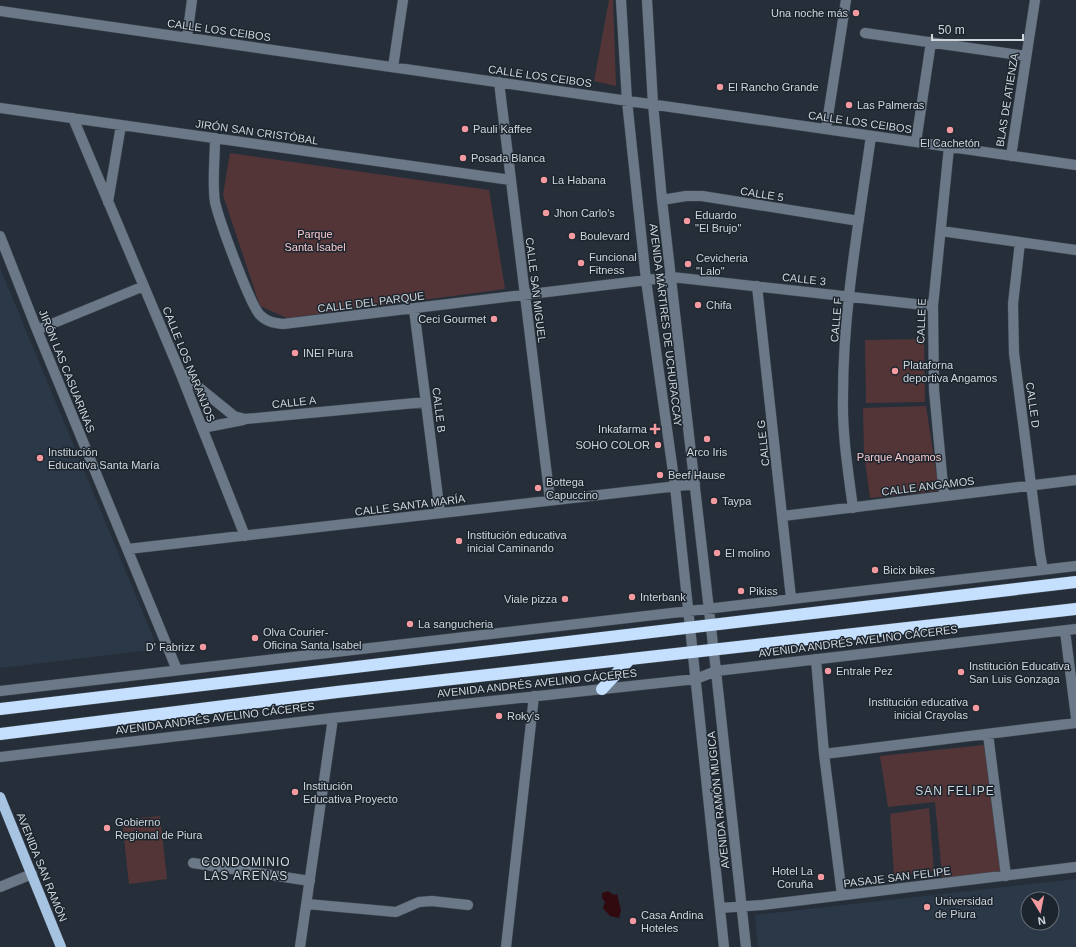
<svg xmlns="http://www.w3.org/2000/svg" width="1076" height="947" font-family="Arial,sans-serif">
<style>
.built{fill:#2b3847;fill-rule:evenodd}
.green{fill:#543537}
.water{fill:#310a10}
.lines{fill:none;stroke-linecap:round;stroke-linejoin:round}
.minor-casing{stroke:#414a53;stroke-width:11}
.major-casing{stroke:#414a53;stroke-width:11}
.highway-casing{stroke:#414a53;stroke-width:13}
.minor{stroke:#6b7888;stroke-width:10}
.major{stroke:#a7c3e2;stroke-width:10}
.highway{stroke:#c4e0fe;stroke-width:12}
.poi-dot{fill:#f49aa1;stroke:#1c252e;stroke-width:1.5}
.labels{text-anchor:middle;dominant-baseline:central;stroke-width:3;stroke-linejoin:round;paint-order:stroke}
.poi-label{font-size:11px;fill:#cfd5db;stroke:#1c252e;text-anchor:start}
.street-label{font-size:11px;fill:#cfd5db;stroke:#1c252e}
.park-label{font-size:11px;fill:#f9c8cb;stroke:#1c252e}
.neighbourhood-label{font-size:12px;letter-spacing:1px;fill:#cfd5db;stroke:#1c252e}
</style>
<rect width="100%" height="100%" fill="#262f39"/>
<path class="built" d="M0,268l158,381 -158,19z
M1076,879v68h-318l-3,-32zM1028,899h24v24h-24z"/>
<path class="green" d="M609,0h4l3,86 -22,-5z
M230,153l259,37 16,99 -218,29 -27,-12 -37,-111z
M924,339l1,63 -59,1 -1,-63z
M926,406l13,85 -69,7 -6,-45 -1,-45z
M984,745l17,131 -58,8 -8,-82 -47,5 -8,-51z
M929,808l5,63 -40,4 -4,-61z
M160,816l7,63 -38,5 -7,-64z"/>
<path class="water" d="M608,891l6,4 3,-1 4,16 -2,8 -9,-2 -7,-8 2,-6 -3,-4v-5z"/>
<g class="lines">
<defs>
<path id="minor" d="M621,0l6,101 19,179 29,206 49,461
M647,0l6,104 9,96 54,471 30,276
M0,11l1076,154
M865,33l161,23
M187,37l5,-37
M393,67l10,-67
M499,82l51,418
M0,108l511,72
M73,118l107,254 65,164
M826,129l20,-129
M215,138c0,21 -3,44 0,64 4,18 35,103 45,113 7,7 14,8 23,9l389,-47 261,29
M916,142l15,-100
M1011,156l24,-156
M662,200l24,-4h16l157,25
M108,202l13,-77
M941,231l135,19
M0,236l37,94 140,340
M1020,242l-7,62 1,49 26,201 3,16
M757,286l34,312
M414,309l26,204
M37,330l107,-44
M181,373l53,43 11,3 181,-17
M202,428l41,-8
M944,496l-10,-106 -1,-84 16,-159
M853,508c-5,-37 -11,-75 -10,-112 0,-87 16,-174 28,-260
M783,516l293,-36
M128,549l567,-65
M1065,631l11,86
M816,659l8,95 18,141
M0,691l1076,-125
M988,734l18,142
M824,754l252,-31
M0,757l333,-39 363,-39 20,-8 360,-42
M193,863l117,18
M0,887l32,-13
M307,904l89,8 23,-10 13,-1 36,4
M720,908l42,-3 314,-38
M300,947l33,-229
M506,947l28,-251"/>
<path id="major" d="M0,797l61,150"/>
<path id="highway" d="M602,689l28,-30
M0,709l1076,-127
M0,734l337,-42 739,-83"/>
</defs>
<use href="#minor" class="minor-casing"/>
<use href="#major" class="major-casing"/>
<use href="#highway" class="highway-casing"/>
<use href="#minor" class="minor"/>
<use href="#major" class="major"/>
<use href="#highway" class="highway"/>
</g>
<g class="poi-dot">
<circle cx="856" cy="13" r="4"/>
<circle cx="720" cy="87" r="4"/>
<circle cx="849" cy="105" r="4"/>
<circle cx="465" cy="129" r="4"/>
<circle cx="950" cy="130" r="4"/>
<circle cx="463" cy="158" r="4"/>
<circle cx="544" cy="180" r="4"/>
<circle cx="546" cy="213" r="4"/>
<circle cx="687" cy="221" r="4"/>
<circle cx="572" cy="236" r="4"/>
<circle cx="581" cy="263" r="4"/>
<circle cx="688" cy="264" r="4"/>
<circle cx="698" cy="305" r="4"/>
<circle cx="494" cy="319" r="4"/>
<circle cx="295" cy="353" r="4"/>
<circle cx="895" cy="371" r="4"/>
<path d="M653 423h4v4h4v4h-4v4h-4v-4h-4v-4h4z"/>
<circle cx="707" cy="439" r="4"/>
<circle cx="658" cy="445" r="4"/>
<circle cx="40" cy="458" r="4"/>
<circle cx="660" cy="475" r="4"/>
<circle cx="538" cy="488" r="4"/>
<circle cx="714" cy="501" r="4"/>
<circle cx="459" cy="541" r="4"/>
<circle cx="717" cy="553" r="4"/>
<circle cx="875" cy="570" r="4"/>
<circle cx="741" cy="591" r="4"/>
<circle cx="632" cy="597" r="4"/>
<circle cx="565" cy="599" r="4"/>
<circle cx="410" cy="624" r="4"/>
<circle cx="255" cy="638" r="4"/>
<circle cx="203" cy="647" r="4"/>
<circle cx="828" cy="671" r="4"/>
<circle cx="961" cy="672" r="4"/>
<circle cx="976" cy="708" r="4"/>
<circle cx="499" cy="716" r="4"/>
<circle cx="295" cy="792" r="4"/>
<circle cx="107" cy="828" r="4"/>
<circle cx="821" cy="877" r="4"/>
<circle cx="927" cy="907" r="4"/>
<circle cx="633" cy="921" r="4"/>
</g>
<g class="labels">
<g class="poi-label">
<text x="848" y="13" text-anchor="end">Una noche más</text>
<text x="728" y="87">El Rancho Grande</text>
<text x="857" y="105">Las Palmeras</text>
<text x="473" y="129">Pauli Kaffee</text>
<text x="950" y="143" text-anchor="middle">El Cachetón</text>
<text x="471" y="158">Posada Blanca</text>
<text x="552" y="180">La Habana</text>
<text x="554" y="213">Jhon Carlo's</text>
<text x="695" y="215">Eduardo<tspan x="695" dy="13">"El Brujo"</tspan></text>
<text x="580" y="236">Boulevard</text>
<text x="589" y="257">Funcional<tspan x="589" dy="13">Fitness</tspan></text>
<text x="696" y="258">Cevicheria<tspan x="696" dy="13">"Lalo"</tspan></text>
<text x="706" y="305">Chifa</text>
<text x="486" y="319" text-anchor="end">Ceci Gourmet</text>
<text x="303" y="353">INEI Piura</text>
<text x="903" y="365">Plataforna<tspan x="903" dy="13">deportiva Angamos</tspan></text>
<text x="647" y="429" text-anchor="end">Inkafarma</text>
<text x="650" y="445" text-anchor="end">SOHO COLOR</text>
<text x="48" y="452">Institución<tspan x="48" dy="13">Educativa Santa María</tspan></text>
<text x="707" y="452" text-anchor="middle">Arco Iris</text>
<text x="668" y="475">Beef Hause</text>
<text x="546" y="482">Bottega<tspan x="546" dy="13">Capuccino</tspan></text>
<text x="722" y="501">Taypa</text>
<text x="467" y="535">Institución educativa<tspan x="467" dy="13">inicial Caminando</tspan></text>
<text x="725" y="553">El molino</text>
<text x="883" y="570">Bicix bikes</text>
<text x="749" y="591">Pikiss</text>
<text x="640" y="597">Interbank</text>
<text x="557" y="599" text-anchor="end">Viale pizza</text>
<text x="418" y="624">La sangucheria</text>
<text x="263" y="632">Olva Courier-<tspan x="263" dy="13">Oficina Santa Isabel</tspan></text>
<text x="195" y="647" text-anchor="end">D' Fabrizz</text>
<text x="969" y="666">Institución Educativa<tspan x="969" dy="13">San Luis Gonzaga</tspan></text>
<text x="836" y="671">Entrale Pez</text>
<text x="968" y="702" text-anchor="end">Institución educativa<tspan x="968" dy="13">inicial Crayolas</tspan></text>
<text x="507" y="716">Roky's</text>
<text x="303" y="786">Institución<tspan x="303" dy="13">Educativa Proyecto</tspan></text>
<text x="115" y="822">Gobierno<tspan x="115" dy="13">Regional de Piura</tspan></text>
<text x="813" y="871" text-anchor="end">Hotel La<tspan x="813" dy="13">Coruña</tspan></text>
<text x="935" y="901">Universidad<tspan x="935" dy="13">de Piura</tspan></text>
<text x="641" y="915">Casa Andina<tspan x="641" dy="13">Hoteles</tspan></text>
</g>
<g class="street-label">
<text transform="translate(219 30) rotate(8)">CALLE LOS CEIBOS</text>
<text transform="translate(540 76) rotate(8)">CALLE LOS CEIBOS</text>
<text transform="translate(1007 100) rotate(-81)">BLAS DE ATIENZA</text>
<text transform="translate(860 122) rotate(8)">CALLE LOS CEIBOS</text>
<text transform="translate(257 132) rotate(8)">JIRÓN SAN CRISTÓBAL</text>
<text transform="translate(762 194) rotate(9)">CALLE 5</text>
<text transform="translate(804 279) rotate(6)">CALLE 3</text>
<text transform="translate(536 290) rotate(83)">CALLE SAN MIGUEL</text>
<text transform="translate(371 302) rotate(-7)">CALLE DEL PARQUE</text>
<text transform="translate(836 320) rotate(-85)">CALLE F</text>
<text transform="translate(921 321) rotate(-88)">CALLE E</text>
<text transform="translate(666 325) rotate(83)">AVENIDA MÁRTIRES DE UCHURACCAY</text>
<text transform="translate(189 364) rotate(68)">CALLE LOS NARANJOS</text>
<text transform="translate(67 371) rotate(68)">JIRÓN LAS CASUARINAS</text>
<text transform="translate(294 402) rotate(-6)">CALLE A</text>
<text transform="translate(1033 405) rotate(82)">CALLE D</text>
<text transform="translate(439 410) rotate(83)">CALLE B</text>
<text transform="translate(763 443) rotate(-96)">CALLE G</text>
<text transform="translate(928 486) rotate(-7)">CALLE ANGAMOS</text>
<text transform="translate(410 505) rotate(-7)">CALLE SANTA MARÍA</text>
<text transform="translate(858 641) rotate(-7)">AVENIDA ANDRÉS AVELINO CÁCERES</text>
<text transform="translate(537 683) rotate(-6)">AVENIDA ANDRÉS AVELINO CÁCERES</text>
<text transform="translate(215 718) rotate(-7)">AVENIDA ANDRÉS AVELINO CÁCERES</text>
<text transform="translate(718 800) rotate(-96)">AVENIDA RAMÓN MUGICA</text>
<text transform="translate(42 867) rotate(68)">AVENIDA SAN RAMÓN</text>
<text transform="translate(897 877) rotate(-7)">PASAJE SAN FELIPE</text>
</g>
<g class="park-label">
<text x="315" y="234">Parque<tspan x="315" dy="13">Santa Isabel</tspan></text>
<text x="899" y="457">Parque Angamos</text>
</g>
<g class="neighbourhood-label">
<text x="955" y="791">SAN FELIPE</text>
<text x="246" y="862">CONDOMINIO<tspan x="246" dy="14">LAS ARENAS</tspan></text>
</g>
</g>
<g transform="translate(1040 911) rotate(170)"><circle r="19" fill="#1c252e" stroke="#646b73"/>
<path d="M0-3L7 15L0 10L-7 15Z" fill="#f49aa1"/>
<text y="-6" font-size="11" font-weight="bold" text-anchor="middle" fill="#cfd5db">N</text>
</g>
<path d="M932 34v6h91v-6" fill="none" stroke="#cfd5db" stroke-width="2"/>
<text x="938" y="34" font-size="12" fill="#cfd5db" stroke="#1c252e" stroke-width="3" paint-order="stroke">50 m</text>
</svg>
